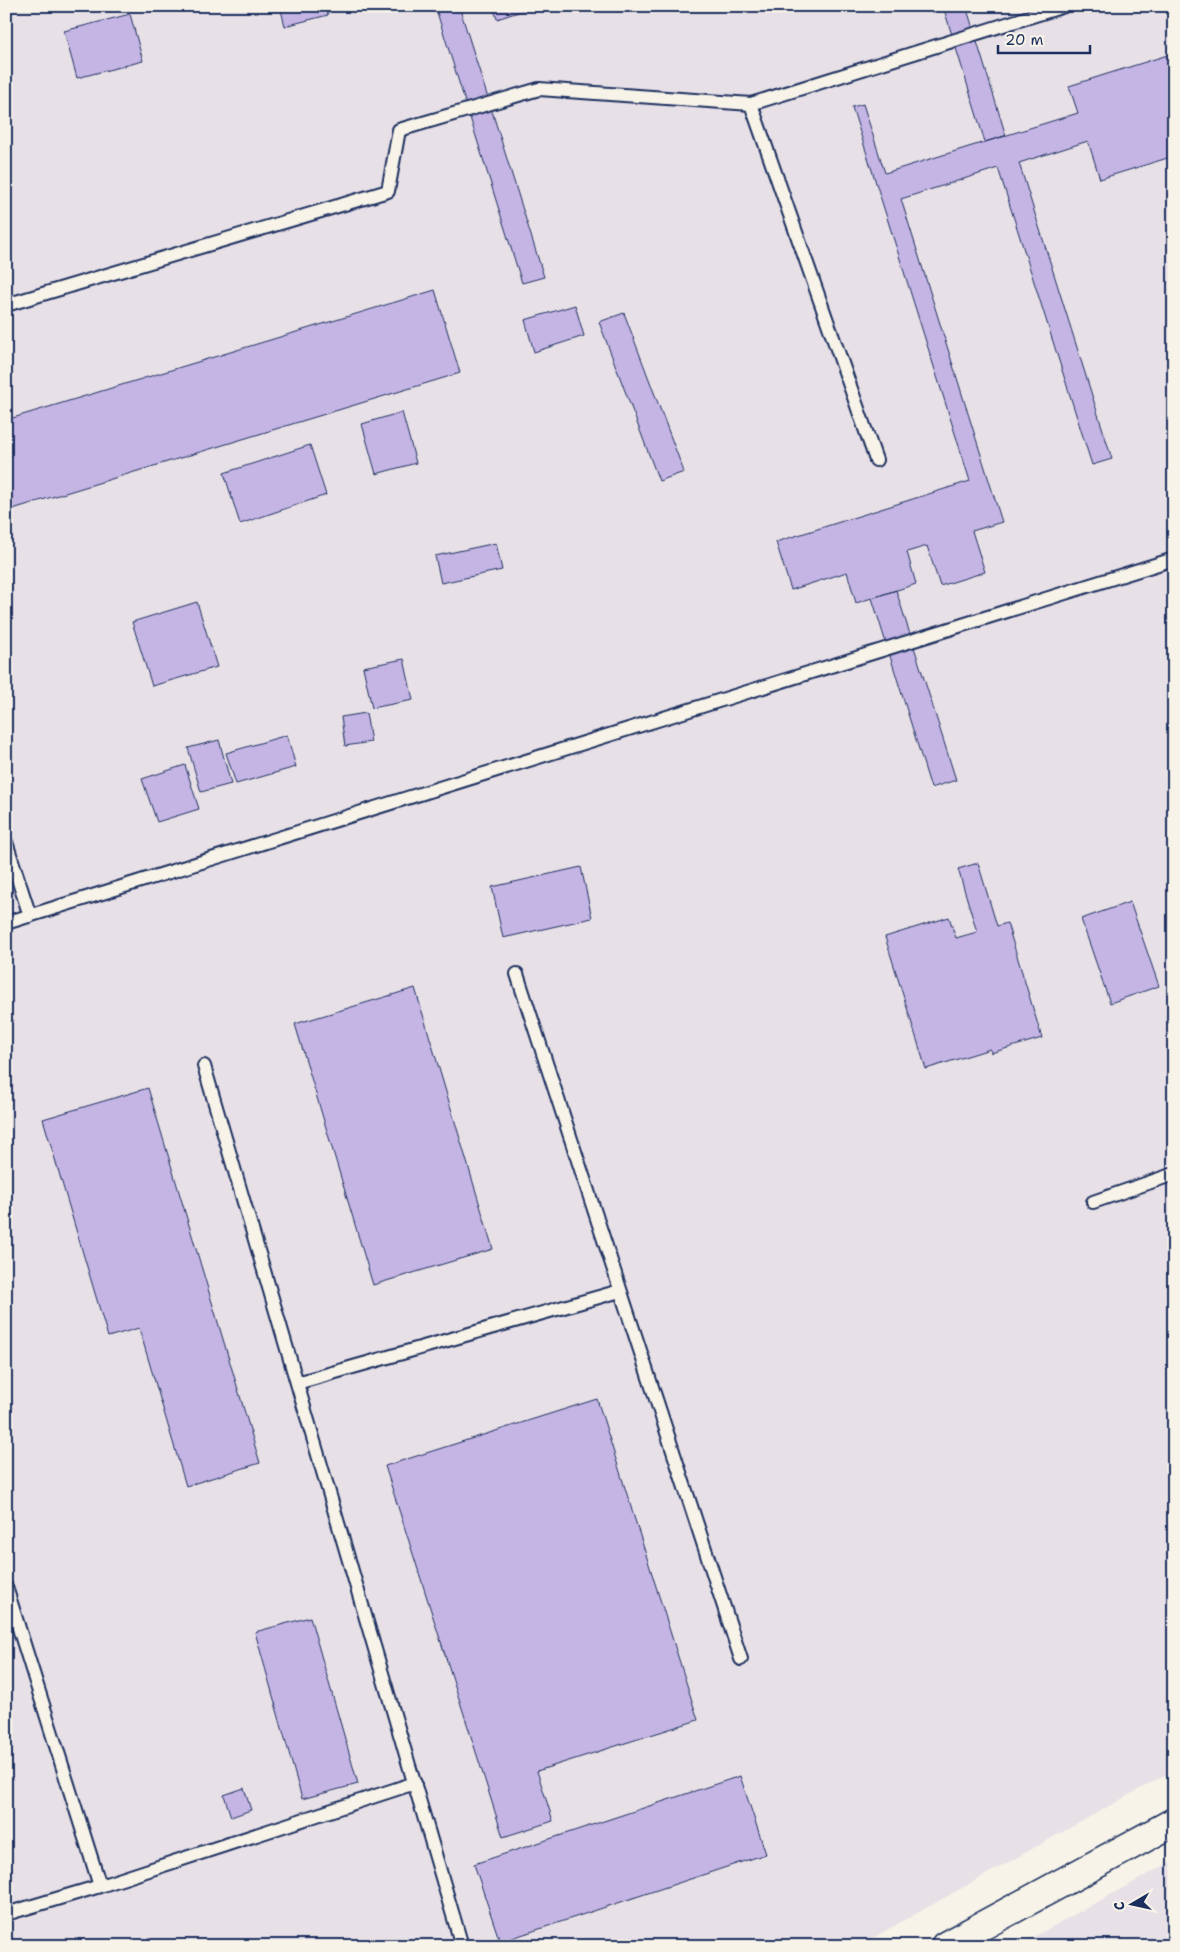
<svg xmlns="http://www.w3.org/2000/svg" width="1180" height="1952" font-family="'Shantell Sans',sans-serif">
<style>
.built{fill:#e8e0e7}
.building{fill:#c5b5e5;stroke:#1b2f5e}
.lines{fill:none;stroke-linecap:round;stroke-linejoin:round}
.service-casing{stroke:#1b2f5e;stroke-width:16}
.tertiary-casing{stroke:#1b2f5e;stroke-width:31}
.service{stroke:#f7f3e8;stroke-width:12}
.tertiary{stroke:#f7f3e8;stroke-width:28}
</style>
<rect width="100%" height="100%" fill="#f7f3e8"/>
<filter id="ink" filterUnits="userSpaceOnUse"><feTurbulence type="fractalNoise" baseFrequency=".02" numOctaves="2"/><feDisplacementMap in="SourceGraphic" scale="10" xChannelSelector="R" yChannelSelector="G"/><feConvolveMatrix kernelMatrix="1 2 1 2 8 2 1 2 1" color-interpolation-filters="sRGB"/></filter>
<g filter="url(#ink)">
<path class="built" d="M6,6h1168v1764l-316,176h-852z
M1174,1860v86h-157z"/>
<path class="building" d="M280,6h46l2,9 -43,11z
M435,6h24l85,271 -22,6z
M493,6h44l-40,13z
M943,6h23l40,130 -21,6z
M130,14l13,47 -66,17 -13,-47z
M1174,53v103l-74,23 -12,-38 -69,22 93,296 -20,6 -94,-297 -97,31 101,323 -30,9 13,41 -45,14 -13,-40 -20,6 9,32 -60,19 -9,-31 -56,18 -15,-48 194,-61 -118,-374 11,-3 22,69 193,-60 -9,-27z
M435,290l25,83 -454,138v-91z
M575,305l9,31 -50,16 -9,-32z
M624,313l60,159 -25,9 -60,-159z
M402,412l14,51 -40,11 -14,-50z
M310,445l16,50 -86,29 -16,-51z
M496,543l6,27 -61,13 -6,-27z
M896,590l60,190 -25,8 -59,-190z
M197,602l20,65 -65,19 -20,-64z
M404,659l9,41 -41,8 -9,-41z
M366,713l5,29 -26,4 -4,-29z
M287,735l9,32 -60,17 -10,-31z
M219,740l12,44 -30,8 -13,-44z
M185,765l14,44 -42,13 -15,-43z
M978,863l19,63 10,-3 35,115 -51,15 -1,-4 -64,20 -41,-132 64,-20 7,21 21,-6 -19,-63z
M581,867l11,51 -89,20 -11,-51z
M1130,902l29,84 -49,17 -29,-84z
M415,988l78,261 -120,36 -78,-261z
M148,1088l112,375 -74,23 -47,-158 -31,9 -65,-218z
M597,1399l101,321 -161,51 16,50 -50,16 -118,-371z
M310,1617l48,167 -56,15 -47,-167z
M740,1776l26,78 -266,88 -26,-78z
M244,1788l7,22 -20,7 -7,-22z"/>
<g class="lines">
<defs>
<path id="service" d="M751,104l313,-98
M6,305l382,-114 11,-61 140,-41 212,15 125,356
M6,842l24,74
M6,923l1168,-364
M517,974l224,685
M204,1066l258,880
M1093,1202l81,-28
M297,1383l323,-92
M6,1587l94,299
M6,1914l94,-28 315,-103"/>
<path id="tertiary" d="M945,1946l229,-124"/>
</defs>
<use href="#service" class="service-casing"/>
<use href="#tertiary" class="tertiary-casing"/>
<use href="#service" class="service"/>
<use href="#tertiary" class="tertiary"/>
</g>
</g>
<rect width="1180" height="1952" fill="none" stroke="#f7f3e8" stroke-width="25"/>
<rect x="12" y="12" width="1155" height="1927" fill="none" stroke="#1b2f5e" stroke-width="2" filter="url(#ink)"/>
<g transform="translate(1132 1904) rotate(261)" stroke="#f7f3e8" stroke-width="4" paint-order="stroke">
<path d="M0-4L9 19L0 12L-9 19Z" fill="#1b2f5e"/>
<text y="-8" font-size="14" font-weight="bold" text-anchor="middle" fill="#1b2f5e">С</text>
</g>
<path d="M998 45v8h92v-8" fill="none" stroke="#1b2f5e" stroke-width="2.5"/>
<text x="1005" y="45" font-size="15" fill="#1b2f5e" stroke="#f7f3e8" stroke-width="4" paint-order="stroke">20 m</text>
</svg>
